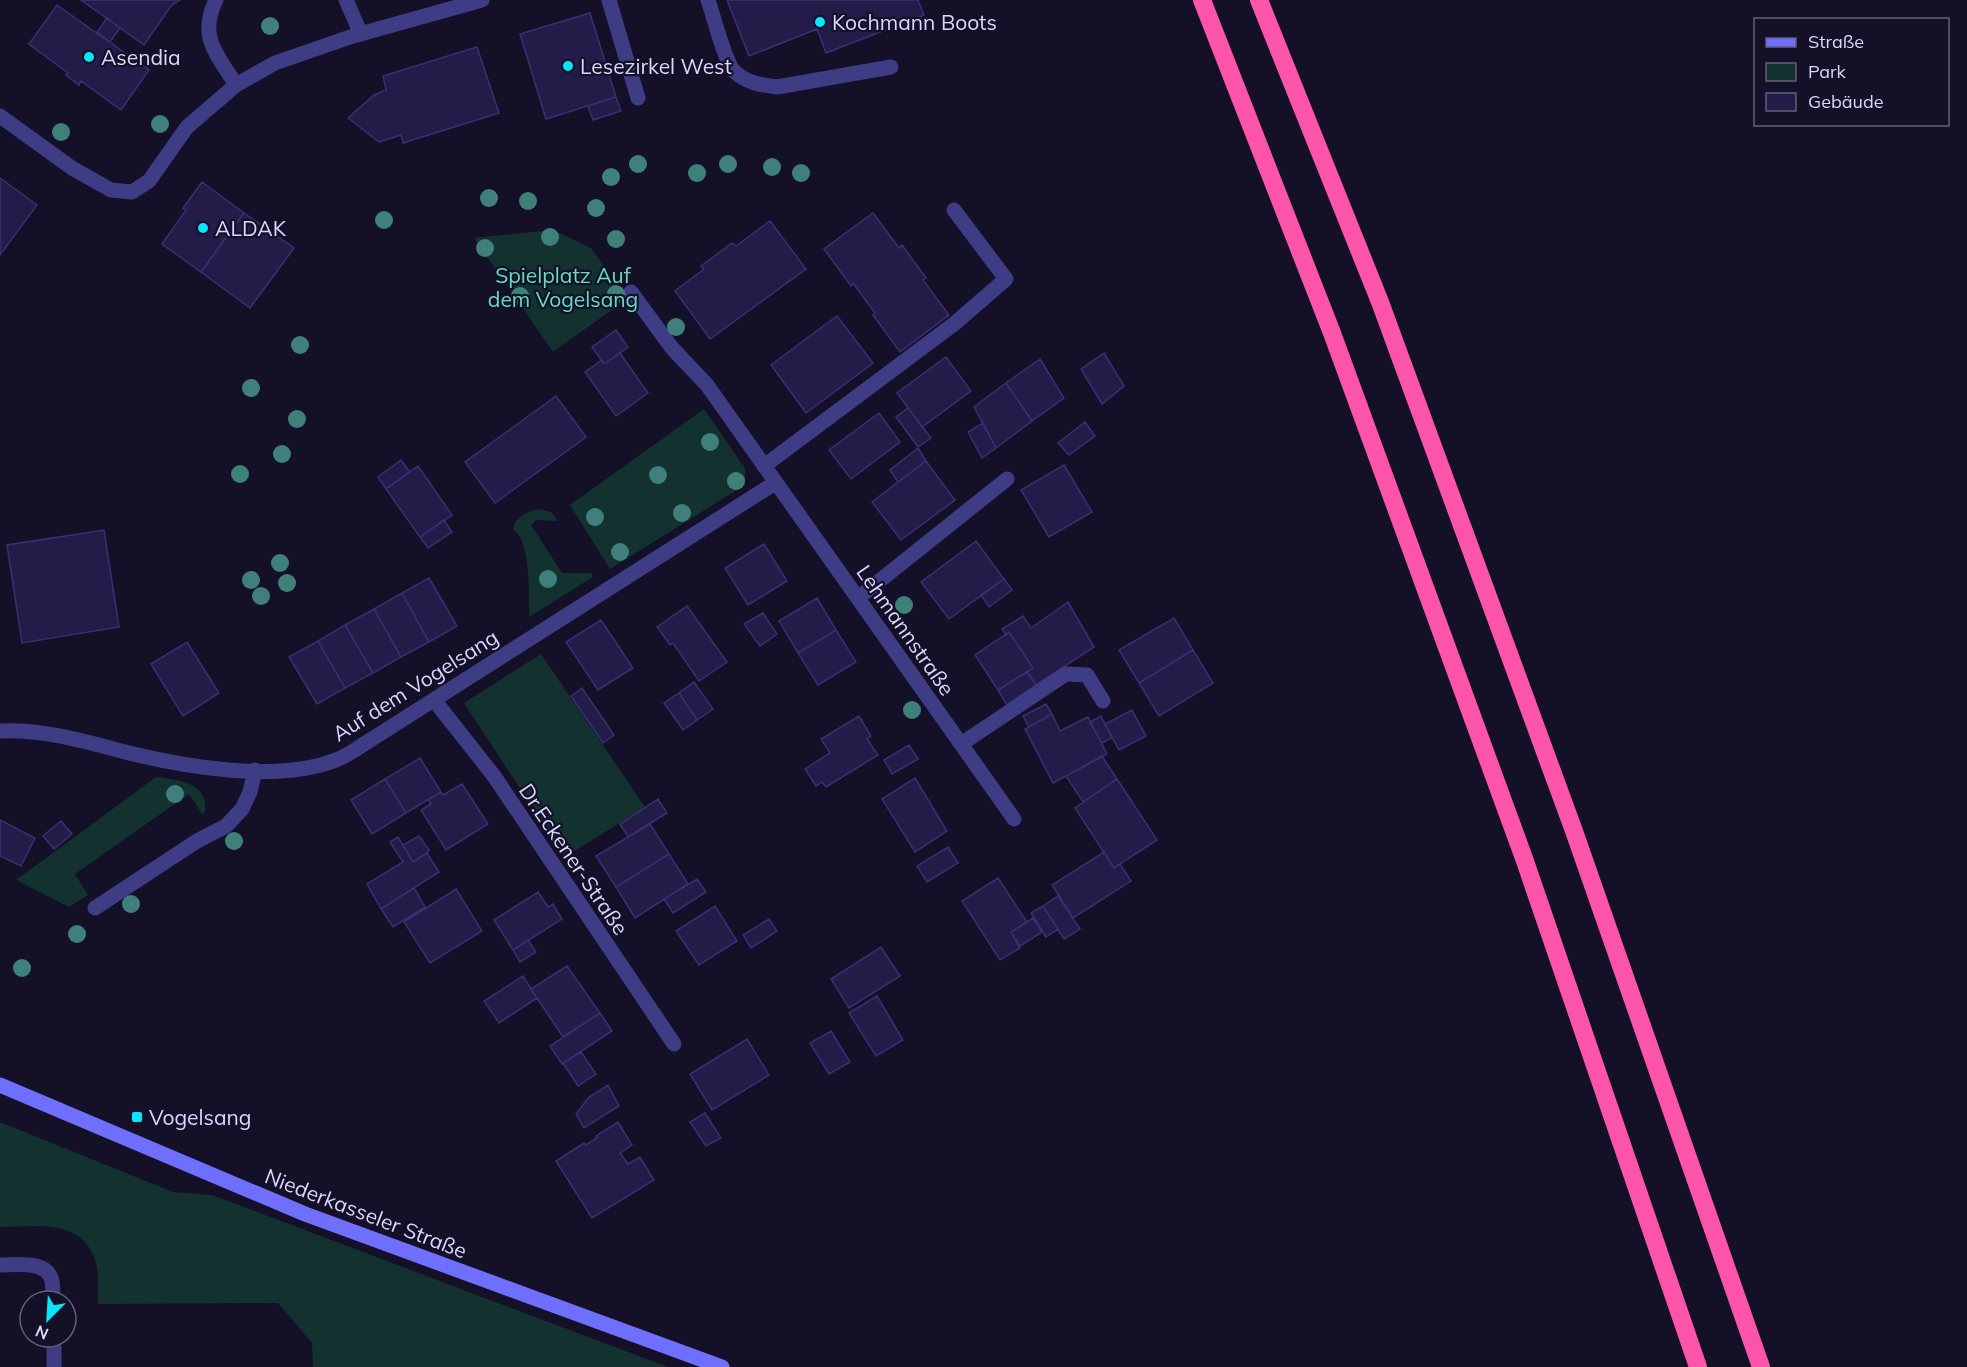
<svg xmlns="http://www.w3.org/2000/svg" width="1967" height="1367" font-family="Mulish,sans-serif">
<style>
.green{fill:#13312f}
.building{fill:#241c48;stroke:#3b2f73;stroke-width:1.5}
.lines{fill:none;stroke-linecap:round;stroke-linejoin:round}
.service{stroke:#3d3c85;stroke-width:15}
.minor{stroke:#3d3c85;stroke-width:15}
.secondary{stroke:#706ffd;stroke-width:15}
.motorway{stroke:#fc54a8;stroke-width:18}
.tree{fill:#3f817a}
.poi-dot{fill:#06e7fb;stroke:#131027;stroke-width:2}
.labels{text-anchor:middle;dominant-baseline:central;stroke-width:4.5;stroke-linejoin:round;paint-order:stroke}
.poi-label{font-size:21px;fill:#dad6fe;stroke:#131027;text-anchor:start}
.park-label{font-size:21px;fill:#63debd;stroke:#131027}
.street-label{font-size:21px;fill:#dad6fe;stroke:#131027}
</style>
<rect width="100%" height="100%" fill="#131027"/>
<path class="green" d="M553,230l38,18 36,51 -74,53 -79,-114z
M704,409l41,59v17l-135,84 -40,-64z
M539,509l12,3 7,9 -22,-1 -5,5 31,48h29l2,4 -64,40c0,-18 2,-79 -16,-87 3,-14 12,-18 26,-21z
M541,654l104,153 -80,50 -101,-154z
M156,777c22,3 53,5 49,35l-3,2 -13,-20 -114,80 13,21 -19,12 -53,-27z
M0,1122l173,70 39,3 456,172h-355l-1,-24 -34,-40 -180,1c0,-15 2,-33 -4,-47 -15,-39 -61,-30 -94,-30z"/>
<path class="building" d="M81,0h99l-9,6 -27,39z
M727,0h191l6,15 -98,38 -9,-24 -68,27z
M57,5l92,65 -28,40 -40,-29 -2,4 -13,-10 2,-2 -39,-29z
M590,13l26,84 -70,22 -26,-85z
M107,18l13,10 -10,14 -13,-10z
M477,47l22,66 -96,30 -2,-8 -22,7 -31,-24 26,-23 12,-5 -3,-14z
M616,97l5,14 -28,9 -5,-14z
M0,178l37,27 -37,50z
M202,182l42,31 -43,59 -39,-28 24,-34 -3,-2z
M244,213l50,35 -44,60 -49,-36z
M873,213l26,35 3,-3 24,33 -3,2 26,35 -49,37 -27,-37 2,-2 -22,-30 -2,3 -27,-37z
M770,221l36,48 -96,70 -35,-48 29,-22 -3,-3 31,-23 4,3z
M837,316l36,47 -67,50 -35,-48z
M616,330l12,17 -24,17 -12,-17z
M620,353l28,40 -32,23 -31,-44 17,-12 2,4z
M1104,353l20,33 -22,18 -21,-35z
M946,357l25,34 -49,36 -25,-34z
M1040,359l24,39 -32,23 -26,-38z
M1006,383l26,38 -36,27 -22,-41z
M556,396l30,41 -91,66 -30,-41z
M908,408l23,30 -13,9 -22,-30z
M879,413l21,29 -49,37 -22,-29z
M1085,422l10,14 -26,19 -11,-12z
M983,423l13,25 -14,10 -14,-26z
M918,448l8,13 -28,21 -8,-12z
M401,460l9,12 -24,17 -8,-12z
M926,461l29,39 -54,40 -29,-38z
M1064,465l28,47 -43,25 -28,-47z
M418,466l34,49 -32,22 -34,-48z
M444,520l8,12 -24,16 -8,-11z
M104,530l15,97 -97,16 -15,-98z
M976,541l28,38 -55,40 -28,-37z
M764,544l23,37 -39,24 -23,-37z
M429,578l28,48 -28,16 -27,-49z
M1004,579l8,11 -23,17 -8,-12z
M402,593l27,49 -28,15 -27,-48z
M817,598l19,32 -38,23 -19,-32z
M1068,602l26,45 -58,38 -9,-13 6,-4 -24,-36 -3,3 -4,-6 21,-13 8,12z
M687,606l40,56 -28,19 -26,-38 -3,2 -13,-18z
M374,609l27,48 -28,16 -28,-48z
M763,613l14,21 -17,12 -16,-22z
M1174,618l19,32 -54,33 -20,-33z
M601,620l32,48 -35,22 -32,-48z
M345,625l28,48 -28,15 -27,-47z
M836,630l20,32 -38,23 -20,-32z
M1009,632l24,36 -35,22 -23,-35z
M318,641l27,47 -28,16 -28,-47z
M187,642l32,51 -36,23 -32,-52z
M1193,650l20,33 -54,33 -20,-33z
M1027,672l9,13 -29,20 -9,-15z
M694,682l19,27 -16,11 -18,-27z
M582,688l32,47 -11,8 -32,-47z
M679,693l18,27 -14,10 -19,-27z
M1046,704l6,10 -23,13 -6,-11z
M1132,710l14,26 -27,14 -14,-26z
M1052,714l8,17 28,-14 19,37 -54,29 -28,-54z
M859,716l12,20 -4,3 11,16 -52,32 -4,-5 -6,4 -11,-17 25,-16 -9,-14z
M1101,716l11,22 -10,5 -12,-21z
M909,745l9,14 -26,15 -8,-14z
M1102,756l15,23 -34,23 -17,-26z
M420,758l21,34 -35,21 -21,-34z
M915,778l32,53 -32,21 -33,-53z
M385,779l21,34 -34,21 -21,-34z
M1117,779l40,61 -43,28 -39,-60z
M462,784l26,40 -42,26 -25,-40 10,-6 -3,-4 13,-8 2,3z
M658,799l9,14 -39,24 -8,-13z
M0,820l35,18 -14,28 -21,-10z
M61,821l11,13 -18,15 -11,-13z
M650,824l19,30 -53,33 -20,-31z
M419,836l10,14 -2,3 -14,9 -10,-17z
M398,837l15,25 14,-9 12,19 -58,37 -14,-25 36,-22 -13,-20z
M948,847l10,16 -31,19 -10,-16z
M1104,852l10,16 6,-4 11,17 -58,37 -21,-33z
M669,854l19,30 -53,34 -19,-31z
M998,878l29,44 -16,10 9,16 -20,12 -38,-59z
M697,879l9,13 -33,21 -9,-14z
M414,888l11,19 -32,20 -12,-18z
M456,889l26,42 -52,32 -26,-41z
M538,892l10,15 5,-3 9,15 -49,31 -19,-30z
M1058,896l22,33 -16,10 -21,-33z
M715,906l22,35 -38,24 -23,-34z
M1043,906l15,23 -12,8 -15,-24z
M1033,918l9,14 -22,14 -9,-14z
M769,919l8,12 -26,17 -8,-13z
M528,940l8,12 -16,10 -7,-12z
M881,947l19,29 -51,32 -18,-29z
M567,966l33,47 -37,24 -32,-48z
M523,976l14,22 -38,25 -15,-22z
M877,996l26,44 -27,16 -27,-43z
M600,1013l12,18 -50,33 -12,-18z
M831,1031l19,31 -21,12 -19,-31z
M747,1039l22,36 -57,35 -22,-36z
M581,1052l15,22 -18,12 -15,-23z
M608,1085l11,21 -35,22 -8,-14 13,-17z
M705,1113l16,25 -15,8 -16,-24z
M618,1122l14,23 -12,8 8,11 12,-7 14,23 -62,38 -36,-57 28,-18 2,2 11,-7 -1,-2z"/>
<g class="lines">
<path class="service" d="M216,0c-18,37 1,54 20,85
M346,0l15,34
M609,0l29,98
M708,0c5,14 17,62 26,71 12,12 27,14 43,16l114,-20
M764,466l190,-142 52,-45 -52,-69
M858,598l149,-119
M961,744l105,-70 21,1 16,26
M95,908l102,-67 29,-15 16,-17 8,-17 5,-22
M0,1265c16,0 48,-5 52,16 1,6 1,14 1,20
M54,1337v30"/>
<path class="minor" d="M0,116l72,52 39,22 21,2 17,-11 38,-54 49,-42 39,-22 78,-27 129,-36
M631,292l41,56 35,37 307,434
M434,700l60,76 180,268
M0,731c43,-2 84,10 125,21 60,15 153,31 211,8 13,-5 24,-14 36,-21l403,-256"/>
<path class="secondary" d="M0,1085l305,129 417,153"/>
<path class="motorway" d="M1202,0l130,333 193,528 173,506
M1259,0l121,302 194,529 187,536"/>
</g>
<g class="tree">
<circle cx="270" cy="26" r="9"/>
<circle cx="160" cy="124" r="9"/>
<circle cx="61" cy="132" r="9"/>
<circle cx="638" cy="164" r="9"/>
<circle cx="728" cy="164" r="9"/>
<circle cx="772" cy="167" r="9"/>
<circle cx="697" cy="173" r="9"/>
<circle cx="801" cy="173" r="9"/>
<circle cx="611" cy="177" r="9"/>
<circle cx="489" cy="198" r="9"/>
<circle cx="528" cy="201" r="9"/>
<circle cx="596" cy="208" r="9"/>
<circle cx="384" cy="220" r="9"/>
<circle cx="550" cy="237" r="9"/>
<circle cx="616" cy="239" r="9"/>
<circle cx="485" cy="248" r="9"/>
<circle cx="616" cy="294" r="9"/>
<circle cx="520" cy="296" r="9"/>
<circle cx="676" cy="327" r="9"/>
<circle cx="300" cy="345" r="9"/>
<circle cx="251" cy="388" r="9"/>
<circle cx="297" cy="419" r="9"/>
<circle cx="710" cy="442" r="9"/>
<circle cx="282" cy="454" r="9"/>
<circle cx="240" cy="474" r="9"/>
<circle cx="658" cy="475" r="9"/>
<circle cx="736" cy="481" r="9"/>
<circle cx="682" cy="513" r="9"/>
<circle cx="595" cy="517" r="9"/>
<circle cx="620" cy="552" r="9"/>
<circle cx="280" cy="563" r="9"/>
<circle cx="548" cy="579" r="9"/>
<circle cx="251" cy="580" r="9"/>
<circle cx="287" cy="583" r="9"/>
<circle cx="261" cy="596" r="9"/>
<circle cx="904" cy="605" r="9"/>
<circle cx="912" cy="710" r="9"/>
<circle cx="175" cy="794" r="9"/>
<circle cx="234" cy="841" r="9"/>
<circle cx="131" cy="904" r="9"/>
<circle cx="77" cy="934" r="9"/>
<circle cx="22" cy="968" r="9"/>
</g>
<g class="poi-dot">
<circle cx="820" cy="22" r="6"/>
<circle cx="89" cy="57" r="6"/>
<circle cx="568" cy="66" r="6"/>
<circle cx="203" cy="228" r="6"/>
<rect x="131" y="1111" width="12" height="12" rx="3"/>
</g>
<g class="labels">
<g class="poi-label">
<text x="832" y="22">Kochmann Boots</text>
<text x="101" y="57">Asendia</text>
<text x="580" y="66">Lesezirkel West</text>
<text x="215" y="228">ALDAK</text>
<text x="149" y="1117">Vogelsang</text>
</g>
<g class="park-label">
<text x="563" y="275">Spielplatz Auf<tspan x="563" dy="24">dem Vogelsang</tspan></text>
</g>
<g class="street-label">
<text transform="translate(906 630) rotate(55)">Lehmannstraße</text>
<text transform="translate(415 685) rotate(-32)">Auf dem Vogelsang</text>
<text transform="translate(574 859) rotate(56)">Dr.Eckener-Straße</text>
<text transform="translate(366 1213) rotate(21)">Niederkasseler Straße</text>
</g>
</g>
<rect x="1754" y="18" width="195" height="108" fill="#131027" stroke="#635f7d" stroke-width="1.5"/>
<rect x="1766" y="38" width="30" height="9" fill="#706ffd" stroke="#635f7d" stroke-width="1.5"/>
<text x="1808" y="48" font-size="18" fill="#dad6fe">Straße</text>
<rect x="1766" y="63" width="30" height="18" fill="#13312f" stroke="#635f7d" stroke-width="1.5"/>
<text x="1808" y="78" font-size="18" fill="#dad6fe">Park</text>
<rect x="1766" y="93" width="30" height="18" fill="#241c48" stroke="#635f7d" stroke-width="1.5"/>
<text x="1808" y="108" font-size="18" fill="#dad6fe">Gebäude</text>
<g transform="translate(48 1319) rotate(204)"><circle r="28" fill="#131027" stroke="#635f7d" stroke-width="1.5"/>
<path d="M0-4.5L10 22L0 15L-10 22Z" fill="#06e7fb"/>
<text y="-9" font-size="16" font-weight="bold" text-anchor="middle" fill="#dad6fe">N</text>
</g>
</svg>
